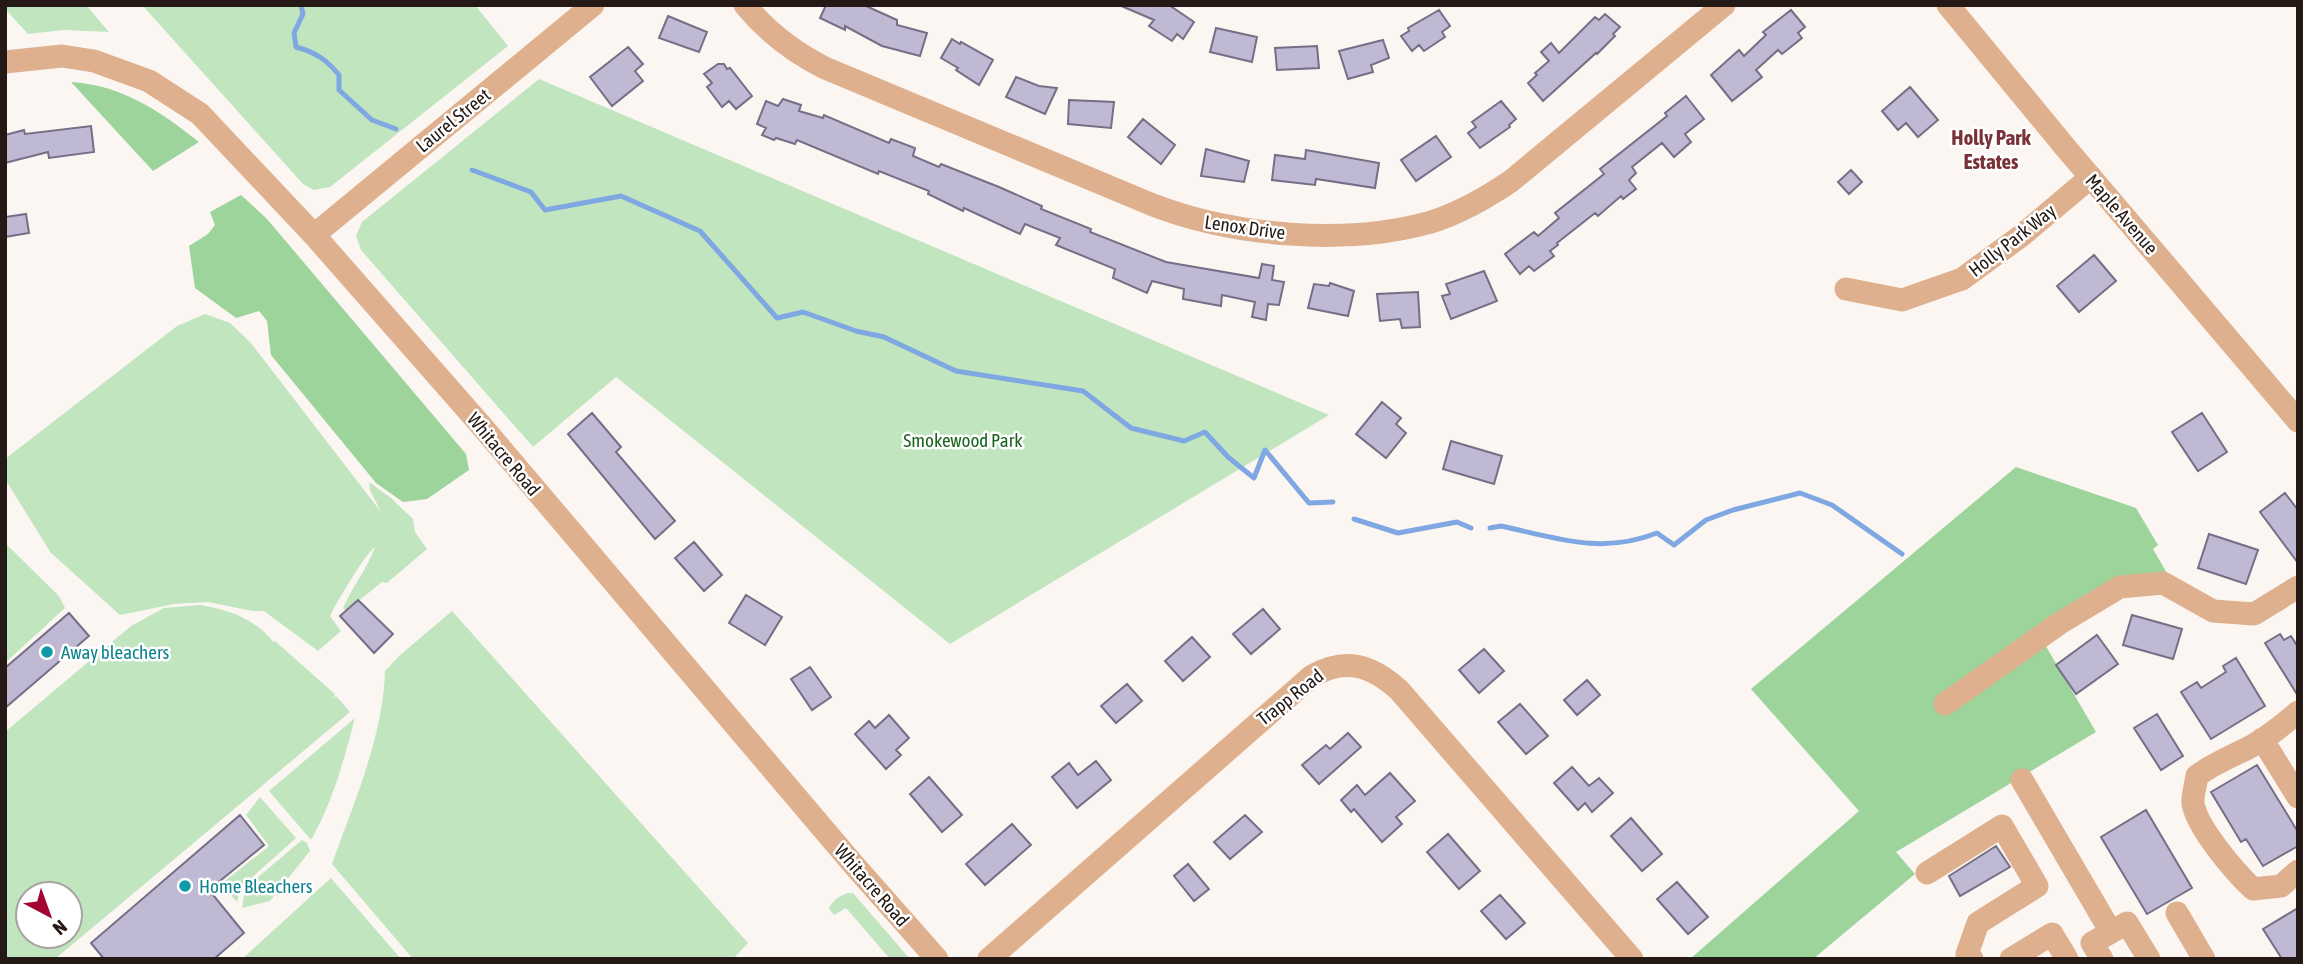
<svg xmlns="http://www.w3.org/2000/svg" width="2303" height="964" font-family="'Asap Condensed',sans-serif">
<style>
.green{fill:#c1e5bf;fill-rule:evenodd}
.forest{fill:#9dd49b}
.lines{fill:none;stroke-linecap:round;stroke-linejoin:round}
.stream{stroke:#7fa7e2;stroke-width:5}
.building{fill:#bfb9d3;stroke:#746e86;stroke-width:2}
.minor{stroke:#deb08e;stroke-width:23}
.culture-dot{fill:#0f9aa8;stroke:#fff;stroke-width:2.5}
.labels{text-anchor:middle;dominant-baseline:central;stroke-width:5;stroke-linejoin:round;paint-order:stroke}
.street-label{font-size:19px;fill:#241914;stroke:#fff}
.park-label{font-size:19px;fill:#1a651e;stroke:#fff}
.culture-label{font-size:19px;fill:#0d838f;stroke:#fff;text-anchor:start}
.neighbourhood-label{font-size:21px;font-weight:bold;fill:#793238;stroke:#fff}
</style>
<rect width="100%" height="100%" fill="#fcf6f3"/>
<path class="green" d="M5,5h81l23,27 -45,-2 -36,4 -23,-25z
M142,5h333l33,41 -178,141 -16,3 -11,-6z
M539,79l790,336 -379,229 -334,-267 -83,70 -172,-197 -5,-14 6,-14z
M205,314l25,9 21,20 130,169 -11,-22 -1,-8 22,16 22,21 2,13 12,17 -40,34 -5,-1 -36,29 -3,-3c10,-22 24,-39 32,-61 -9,6 -39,56 -45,69l11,15 -23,20 -54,-40h-12l-44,-9 -34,2 -54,11 -69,-62 -46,-74v-20l172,-133z
M5,543l54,53 6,12 -60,55z
M200,605c27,4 56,14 73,37l2,-1 60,53 -2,4 3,-2 14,16 -295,247h-50v-227l126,-106 33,-18zM70,894v42h-42v-42z
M452,611l296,332 -15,16h-320l-81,-95c22,-62 51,-127 53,-193l14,-15z
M355,718c-11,42 -22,83 -44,122l-42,-49z
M260,797l36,41 -56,50 -3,14 -16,-18 48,-38 -23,-31z
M302,840l5,3 3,8 -40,50 -28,7 3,-20z
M331,878l70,81h-159z
M848,893h5l57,66h-20l-44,-51 -12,7 -5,-6c2,-8 12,-14 19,-16z"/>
<path class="forest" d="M71,82c51,3 89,29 128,60l-46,29z
M241,195l26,24 199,235 3,16 -42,29 -24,3 -27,-19 -105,-128 -4,-34 -8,-10 -23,7 -41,-30 -6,-42 19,-12 7,-9 -5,-13z
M2016,467l120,41 22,37 -5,4 23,40 -32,-5 -104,52 56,96 -200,120 19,22 -102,85h-123l169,-148 -108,-122z"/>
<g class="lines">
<path class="stream" d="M301,5l2,9 -9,19 2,14c19,5 31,13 43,28v15l33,30 24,9
M472,170l59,22 14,18 76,-14 79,35 77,87 26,-6 53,19 28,6 72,34 127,20 48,37 53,13 21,-9 23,25 26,21 11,-28 44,53 24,-1
M1354,519l44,14 59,-11 14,6
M1490,528l11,-2c56,12 100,29 156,7l17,12 32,-25 27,-10 67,-17 32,12 70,49"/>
</g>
<path class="building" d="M826,5h38l33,15v5l30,8 -7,23 -38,-10 -37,-20v4l-25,-12z
M1119,5h50l25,17 -11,17 -6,-5 -5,7 -23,-15 5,-6z
M1439,10l11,16 -8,6 3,5 -21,14 -5,-6 -7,6 -11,-15 8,-5 -1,-3z
M1791,10l14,17 -7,6 4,5 -20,16 -4,-4 -22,20 6,7 -30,24 -21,-26 28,-25 5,6 22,-21 -3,-3z
M1605,14l15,13 -7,7 2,2 -18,18 -1,-1 -53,48 -15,-18 9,-8 -2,-2 14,-12 -8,-9 10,-9 8,10 36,-36 4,3z
M668,16l39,16 -8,20 -40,-14z
M1216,28l41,9 -5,25 -42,-10z
M952,39l8,5 1,-2 32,18 -14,25 -23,-15 2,-2 -17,-10z
M1383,40l6,18 -18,7 2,7 -25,7 -9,-28z
M1317,46l2,22 -42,2 -2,-22z
M628,47l15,17 -8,7 8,10 -31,25 -22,-29z
M718,64h6l3,5 3,-1 22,28 -16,13 -7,-8 -7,6 -15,-20 5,-4 -8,-9z
M1016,77l23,9 18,2 -12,26 -39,-17z
M1910,87l28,33 -20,17 -12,-14 -8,7 -16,-19z
M1686,96l18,23 -19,15 6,8 -17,15 -12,-14 -30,24 4,6 -7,7 7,9 -13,10 -2,-3 -23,20 -3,-3 -38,30 1,2 -8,6 4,5 -20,15 -5,-5 -9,8 -15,-20 29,-22 4,4 21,-18 -4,-5 49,-39 -4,-5 67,-53 -2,-3z
M783,99l18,6 -2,6 24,7 1,-3 65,28 2,-4 24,9 -2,8 26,11 2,-3 58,23 43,19 -1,3 50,20 -1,3 76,30 93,16 3,-14 12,2 -2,14 12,2 -5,23 -11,-1 -2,16 -14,-3 3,-15 -33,-7 -1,11 -38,-7 1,-10 -32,-8 -5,12 -34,-15 2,-9 -59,-24 4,-7 -35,-14 -5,10 -56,-26 -1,3 -35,-17 1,-3 -50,-20 -1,3 -81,-34 -2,4 -19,-6 -2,2 -12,-5 4,-7 -9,-4 9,-23 12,5z
M1069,100l45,2 -3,26 -43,-4z
M1501,101l15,18 -7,6 1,2 -30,21 -12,-15 8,-6 -4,-5z
M1143,119l32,26 -14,19 -33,-27z
M91,126l3,26 -45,6 -1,-6 -43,11v-28l19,-5 1,4z
M1436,136l15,21 -35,24 -15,-21z
M1206,149l43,12 -5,21 -43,-6z
M1306,150l73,13 -4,25 -59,-9 -1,6 -43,-5 3,-25 30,4z
M1851,170l11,12 -13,12 -11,-12z
M26,214l3,19 -24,4v-20z
M2094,255l22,26 -37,31 -22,-26z
M1484,271l13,30 -46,18 -9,-23 8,-2 -4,-10z
M1330,283l24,8 -6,25 -40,-8 6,-24 15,2z
M1418,292l2,35 -18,1 -2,-9 -20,2 -3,-27z
M1382,402l19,16 -5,6 10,9 -20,25 -30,-24z
M592,413l29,34 -5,5 59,69 -20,18 -87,-105z
M2202,413l25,39 -29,19 -26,-39z
M1451,441l51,15 -8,28 -51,-15z
M2285,493l13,17v53l-38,-51z
M2209,534l49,16 -12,34 -48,-16z
M694,542l28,33 -18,16 -29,-33z
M746,595l36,22 -17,28 -36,-22z
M358,600l35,34 -19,19 -34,-37z
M1263,609l17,20 -29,25 -18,-20z
M69,613l20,23 -84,72v-40z
M2132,615l50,14 -9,30 -50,-14z
M2280,634l4,6 7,-4 7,11v49l-33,-53z
M2097,635l21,29 -42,30 -20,-29z
M1192,637l18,20 -27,24 -18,-20z
M1484,649l20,22 -25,22 -20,-23z
M2236,658l29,48 -54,33 -30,-47 16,-10 4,6 25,-16 -3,-6z
M810,667l21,30 -19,13 -21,-31z
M1587,680l13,15 -23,20 -13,-15z
M1127,684l15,17 -26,22 -15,-17z
M1520,704l28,32 -22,18 -28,-32z
M2157,714l26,42 -22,14 -27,-42z
M889,715l20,23 -13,12 5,5 -15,14 -31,-35 14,-13 6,7z
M1348,733l13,14 -42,37 -17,-19 24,-20 4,4z
M1096,761l15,19 -34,28 -25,-31 17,-14 9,12z
M2257,765l41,67v14l-35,20 -17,-27 -5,3 -30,-50z
M1572,767l17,19 10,-8 14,15 -21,19 -7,-9 -7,7 -24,-27z
M1390,773l25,28 -19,16 6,7 -20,18 -28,-33 -3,3 -10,-12 16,-15 8,10z
M929,777l33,38 -20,17 -32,-38z
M2146,810l46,78 -45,26 -46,-77z
M240,815l24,30 -55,45 35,43 -30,26h-110l-13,-16z
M1245,815l17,17 -32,27 -16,-17z
M1631,818l31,36 -20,17 -31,-35z
M1012,824l19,21 -46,40 -19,-21z
M1448,834l32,37 -21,18 -32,-37z
M1996,846l14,21 -50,29 -11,-20z
M1188,864l21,25 -15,12 -20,-25z
M1677,882l31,35 -20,17 -31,-35z
M1500,895l25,28 -19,16 -25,-28z
M2298,908v51h-16l-19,-30z"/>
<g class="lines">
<path class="minor" d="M745,5c23,28 48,47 80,63l328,137c81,31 193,41 278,17 29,-9 55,-24 80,-41l213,-176
M1948,5l117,142 233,274
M5,62l57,-6 32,5 55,20 51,33 114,121 165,188 374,441 84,95
M314,235l279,-230
M1846,289l56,11 60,-21 59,-43 70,-59
M1945,704l115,-81 60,-36 43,-4 50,28 41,3 44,-27
M2298,712c-15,13 -29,24 -46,34 -19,10 -38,17 -55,30 -1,8 -5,20 -4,28 5,25 42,68 60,85l28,-3 17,-15
M2262,739l36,58
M2022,780l89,152
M1927,873l75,-47 35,60 -59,37 -11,31 5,5
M2177,913l27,46
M989,959l323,-283c34,-19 59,-11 87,14l233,269
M2011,959l41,-25 15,25
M2102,959l-10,-16 35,-20 22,36"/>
</g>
<g class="culture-dot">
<circle cx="47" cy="652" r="7"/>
<circle cx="185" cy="886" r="7"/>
</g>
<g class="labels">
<g class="street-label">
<text transform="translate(453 120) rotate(-39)">Laurel Street</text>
<text transform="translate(2122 214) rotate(49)">Maple Avenue</text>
<text transform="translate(1245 227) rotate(8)">Lenox Drive</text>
<text transform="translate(2012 240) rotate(-38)">Holly Park Way</text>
<text transform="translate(504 454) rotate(50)">Whitacre Road</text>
<text transform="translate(1290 697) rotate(-38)">Trapp Road</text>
<text transform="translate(872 885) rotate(49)">Whitacre Road</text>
</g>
<g class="park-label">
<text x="963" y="440">Smokewood Park</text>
</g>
<g class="culture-label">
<text x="61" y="652">Away bleachers</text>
<text x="199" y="886">Home Bleachers</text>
</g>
<g class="neighbourhood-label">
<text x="1991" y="137">Holly Park<tspan x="1991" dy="24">Estates</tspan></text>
</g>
</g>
<rect width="2303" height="964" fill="none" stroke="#241914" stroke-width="14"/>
<g transform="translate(49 915) rotate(139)"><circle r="33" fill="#ffffff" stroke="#a7a3a1" stroke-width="2"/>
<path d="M0-5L12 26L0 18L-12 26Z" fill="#a30430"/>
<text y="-10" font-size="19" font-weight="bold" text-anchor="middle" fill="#241914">N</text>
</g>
</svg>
